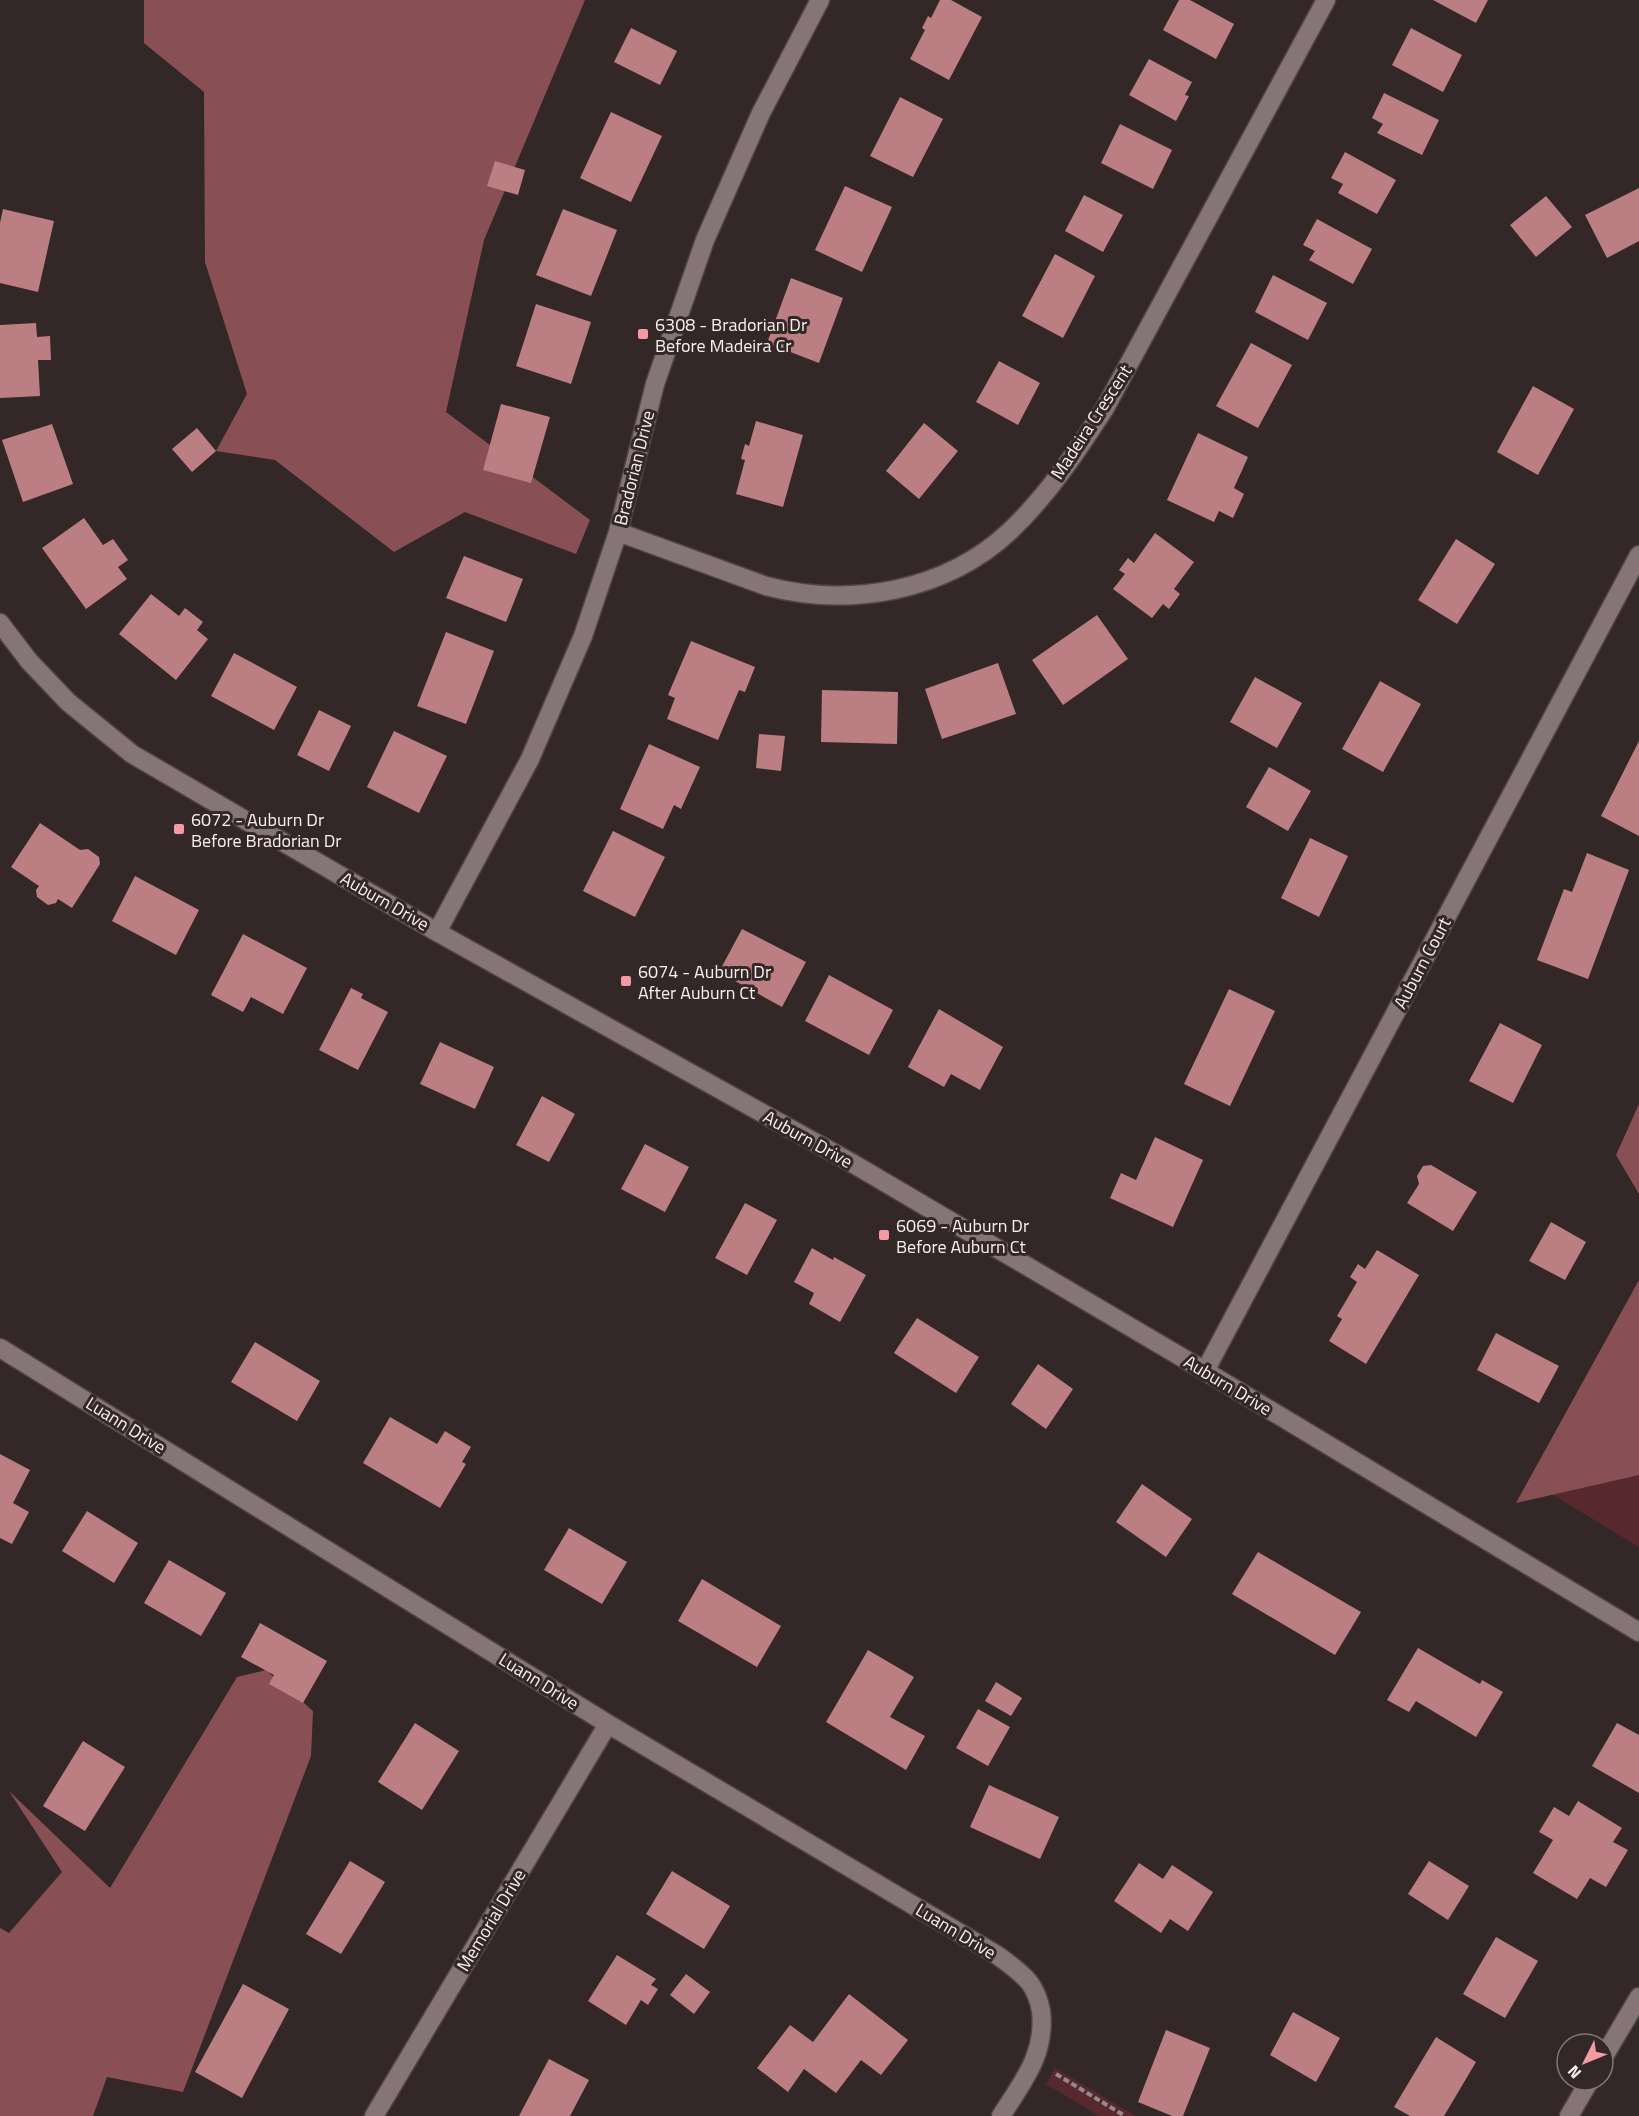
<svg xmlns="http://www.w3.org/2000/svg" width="1639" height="2116" font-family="'Titillium Web',sans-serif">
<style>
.green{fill:#57282d}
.forest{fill:#885055}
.building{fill:#bb7f83}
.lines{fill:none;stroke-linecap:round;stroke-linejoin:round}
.minor-casing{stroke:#514647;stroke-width:21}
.path{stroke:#958a8b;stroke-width:4;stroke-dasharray:6 3;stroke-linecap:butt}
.minor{stroke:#857576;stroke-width:18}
.poi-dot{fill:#f49aa2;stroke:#342728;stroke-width:2}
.labels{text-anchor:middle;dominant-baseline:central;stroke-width:6;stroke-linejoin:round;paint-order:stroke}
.poi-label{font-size:18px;fill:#f9f0f0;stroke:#342728;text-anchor:start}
.street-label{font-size:18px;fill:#f9f0f0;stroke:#342728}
</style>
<rect width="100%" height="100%" fill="#342728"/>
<path class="green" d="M1639,1351v196l-86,-52z
M1055,2068l81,48h-37l-53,-32z"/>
<path class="forest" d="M144,0h441l-101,240 -38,172 144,108 -14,34 -111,-42 -71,40 -119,-92 -59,-9 31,-57 -42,-132 -1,-170 -60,-49z
M1639,1104v90l-23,-39z
M1639,1280v195l-123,28z
M266,1670l47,41 -2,45 -128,336 -76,-15 -14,39h-93v-188l9,5 53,-61 -53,-81 101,97 127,-211z"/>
<path class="building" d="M940,0h11l31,17 -33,63 -39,-21 15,-29 -3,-2 6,-12 3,2z
M1179,0h11l44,24 -18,35 -53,-29z
M1433,0h55l-12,23z
M631,28l46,23 -17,34 -46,-23z
M1411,28l51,27 -19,37 -51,-27z
M1149,59l43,23 -7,13 4,1 -13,25 -47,-26z
M1384,93l55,27 -17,35 -45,-22 6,-9 -11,-6z
M900,97l43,22 -30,58 -43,-21z
M611,112l51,24 -31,66 -51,-24z
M1120,124l52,26 -19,39 -52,-26z
M1345,152l51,28 -19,34 -39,-21 5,-9 -12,-6z
M495,161l30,9 -7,25 -31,-9z
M845,186l47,21 -30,65 -47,-22z
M1639,188v53l-32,17 -22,-43z
M1084,195l39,20 -20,37 -38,-21z
M1546,196l26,31 -36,30 -26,-32z
M3,209l51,12 -16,71 -38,-9v-60z
M563,209l54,21 -26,66 -55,-21z
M1317,219l55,30 -19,35 -44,-24 6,-9 -12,-6z
M1055,254l40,22 -32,62 -41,-22z
M1273,275l54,28 -19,37 -53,-28z
M791,278l52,20 -24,65 -52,-20z
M536,304l55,18 -20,62 -55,-18z
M36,323l1,14 13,-1 1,24h-13l2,36 -40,2v-73z
M1251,343l41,22 -34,63 -42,-22z
M999,361l41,22 -22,42 -42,-23z
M1533,386l41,23 -36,66 -41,-23z
M501,404l49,13 -19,66 -48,-13z
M756,421l47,14 -20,72 -47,-13 9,-34 -4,-1 4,-15 4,2z
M924,423l34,28 -39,48 -33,-28z
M52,424l21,60 -50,18 -21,-62z
M197,428l19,23 -24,21 -20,-23z
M1198,433l50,24 -14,31 10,6 -11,24 -14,-7 -5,11 -47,-22z
M84,518l19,27 10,-6 15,21 -10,7 9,12 -41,30 -44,-61z
M1155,533l39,29 -20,27 6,5 -11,15 -6,-5 -11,14 -39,-29 12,-15 -6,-4 9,-12 6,5z
M1456,539l39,25 -38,60 -39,-24z
M464,556l59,23 -17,43 -60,-24z
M151,594l28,22 6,-8 18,14 -6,8 11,9 -32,41 -57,-46z
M1097,615l31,44 -65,46 -31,-45z
M446,632l48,19 -28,73 -49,-18z
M691,641l64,26 -10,25 -6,-2 -21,50 -51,-21 8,-21 -7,-3z
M234,653l63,34 -23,43 -63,-34z
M998,663l18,51 -74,25 -17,-50z
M1255,677l47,26 -25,45 -47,-26z
M1380,681l41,23 -38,68 -41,-23z
M822,690l76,2 -1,52 -76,-2z
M319,710l32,16 -22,45 -32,-16z
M394,731l53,25 -28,57 -52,-26z
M759,734l26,2 -4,35 -25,-3z
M1639,741v95l-38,-20z
M649,744l51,23 -19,42 -7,-4 -11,24 -43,-20z
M1269,767l42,24 -23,40 -42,-24z
M40,823l40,27 8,-1 11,8 1,7 -28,44 -14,-9 -2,4 -8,2 -11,-8 -1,-7 3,-4 -28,-19z
M613,831l52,26 -30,60 -52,-26z
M1310,838l38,18 -29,61 -38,-19z
M1587,853l42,17 -41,109 -51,-19 27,-71 8,3z
M135,876l64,34 -23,45 -64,-34z
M742,929l64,33 -24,45 -63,-35z
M243,934l64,34 -24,46 -32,-17 -8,15 -32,-17z
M829,975l64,35 -24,45 -64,-34z
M351,988l12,6 -2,4 27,14 -30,58 -39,-20z
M1229,989l46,22 -45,95 -46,-22z
M939,1009l64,38 -23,43 -29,-16 -7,13 -36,-20z
M1500,1023l42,22 -29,58 -44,-22z
M440,1042l54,25 -19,42 -55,-25z
M542,1096l33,18 -26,48 -33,-17z
M1155,1137l48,23 -30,67 -63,-29 11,-25 15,7z
M645,1144l44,23 -24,45 -44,-23z
M1431,1165l46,27 -24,39 -46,-28 12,-19 -2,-8 6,-10z
M745,1203l32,17 -30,55 -32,-17z
M1551,1222l35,20 -21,38 -36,-19z
M812,1248l21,12 1,-3 32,18 -26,47 -31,-18 5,-11 -20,-11z
M1377,1250l42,25 -53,89 -37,-23 13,-22 -5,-3 20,-34 -7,-5 8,-13 7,5z
M917,1318l62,39 -23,36 -62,-40z
M1496,1333l63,33 -20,37 -62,-33z
M255,1342l65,39 -23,40 -66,-39z
M1038,1364l35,25 -27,40 -35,-25z
M390,1417l47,27 8,-13 26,16 -9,15 4,2 -26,44 -77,-45z
M0,1454l30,16 -17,33 16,9 -17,32 -12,-6z
M1142,1484l50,35 -26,38 -50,-35z
M87,1511l51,32 -24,40 -52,-32z
M569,1528l58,34 -25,42 -58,-34z
M1258,1552l103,60 -26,43 -103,-61z
M169,1560l57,33 -25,43 -57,-33z
M702,1579l79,47 -24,41 -79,-46z
M260,1623l67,38 -24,42 -34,-19 5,-9 -33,-18z
M1418,1648l62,36 2,-4 21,12 -27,45 -60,-36 -7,11 -22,-12z
M868,1650l46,27 -24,40 35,19 -19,34 -80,-48z
M996,1682l26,16 -11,18 -26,-15z
M978,1709l32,18 -22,39 -32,-18z
M415,1723l44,28 -37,59 -44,-28z
M1617,1723l22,12v58l-47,-27z
M83,1741l42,26 -40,64 -42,-25z
M989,1785l70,32 -19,42 -70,-32z
M1578,1801l44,27 -9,14 15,8 -22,37 -16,-9 -13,21 -44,-26 20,-33 -14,-8 15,-25 15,9z
M350,1861l35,21 -44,72 -35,-20z
M1429,1861l40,25 -21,34 -40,-26z
M1139,1863l24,16 9,-14 41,27 -25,39 -18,-12 -9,14 -47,-32z
M672,1871l58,35 -26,43 -58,-35z
M1496,1937l42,24 -33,57 -42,-24z
M617,1955l39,24 -5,6 7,4 -10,16 -7,-5 -15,25 -38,-24z
M686,1974l24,18 -16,22 -24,-19z
M243,1984l46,25 -47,89 -47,-26z
M849,1994l59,46 -27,35 -20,-15 -25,33 -32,-24 -16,23 -31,-24 33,-43 23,17z
M1293,2012l47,26 -24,44 -46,-27z
M1166,2030l44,18 -27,68h-11l-34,-14z
M1436,2037l40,25 -32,54h-34l-16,-9z
M549,2059l40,21 -19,36h-51z"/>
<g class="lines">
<defs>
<path id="minor" d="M618,532l148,54c83,22 179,6 244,-55 38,-36 67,-80 95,-123l221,-408
M0,623l29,38 39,41 64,52 305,178 415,231 353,208 434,261
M437,932l93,-173 53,-123 35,-104 37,-148 50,-144 56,-127 59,-113
M0,1348l608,376 389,231c11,8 24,17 32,27 7,9 10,18 12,29 5,43 -18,70 -40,105
M1205,1371l434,-816
M1603,2058l36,-61
M374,2116l234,-392
M1569,2116l21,-36"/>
</defs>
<use href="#minor" class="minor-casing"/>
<path class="path" d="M1056,2074l69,42"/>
<use href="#minor" class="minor"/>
</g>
<g class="poi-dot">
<rect x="637" y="328" width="12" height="12" rx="3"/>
<rect x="173" y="823" width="12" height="12" rx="3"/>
<rect x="620" y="975" width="12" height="12" rx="3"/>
<rect x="878" y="1229" width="12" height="12" rx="3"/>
</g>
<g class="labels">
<g class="poi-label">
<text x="655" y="324">6308 - Bradorian Dr<tspan x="655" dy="21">Before Madeira Cr</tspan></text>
<text x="191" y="819">6072 - Auburn Dr<tspan x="191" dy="21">Before Bradorian Dr</tspan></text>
<text x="638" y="971">6074 - Auburn Dr<tspan x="638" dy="21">After Auburn Ct</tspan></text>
<text x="896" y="1225">6069 - Auburn Dr<tspan x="896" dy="21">Before Auburn Ct</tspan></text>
</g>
<g class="street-label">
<text transform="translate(1091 422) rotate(-57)">Madeira Crescent</text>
<text transform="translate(634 468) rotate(-76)">Bradorian Drive</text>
<text transform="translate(385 901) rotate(30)">Auburn Drive</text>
<text transform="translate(1422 963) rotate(-62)">Auburn Court</text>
<text transform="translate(808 1139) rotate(29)">Auburn Drive</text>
<text transform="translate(1228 1385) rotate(31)">Auburn Drive</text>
<text transform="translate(126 1425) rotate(32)">Luann Drive</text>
<text transform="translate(539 1681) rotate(32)">Luann Drive</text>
<text transform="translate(491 1920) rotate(-59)">Memorial Drive</text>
<text transform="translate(956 1931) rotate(31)">Luann Drive</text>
</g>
</g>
<g transform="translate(1585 2062) rotate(227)"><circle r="28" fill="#342728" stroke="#837778" stroke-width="1.5"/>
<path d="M0-4.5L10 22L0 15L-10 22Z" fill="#f49aa2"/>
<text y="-9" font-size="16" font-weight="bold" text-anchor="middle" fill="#f9f0f0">N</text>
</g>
</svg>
